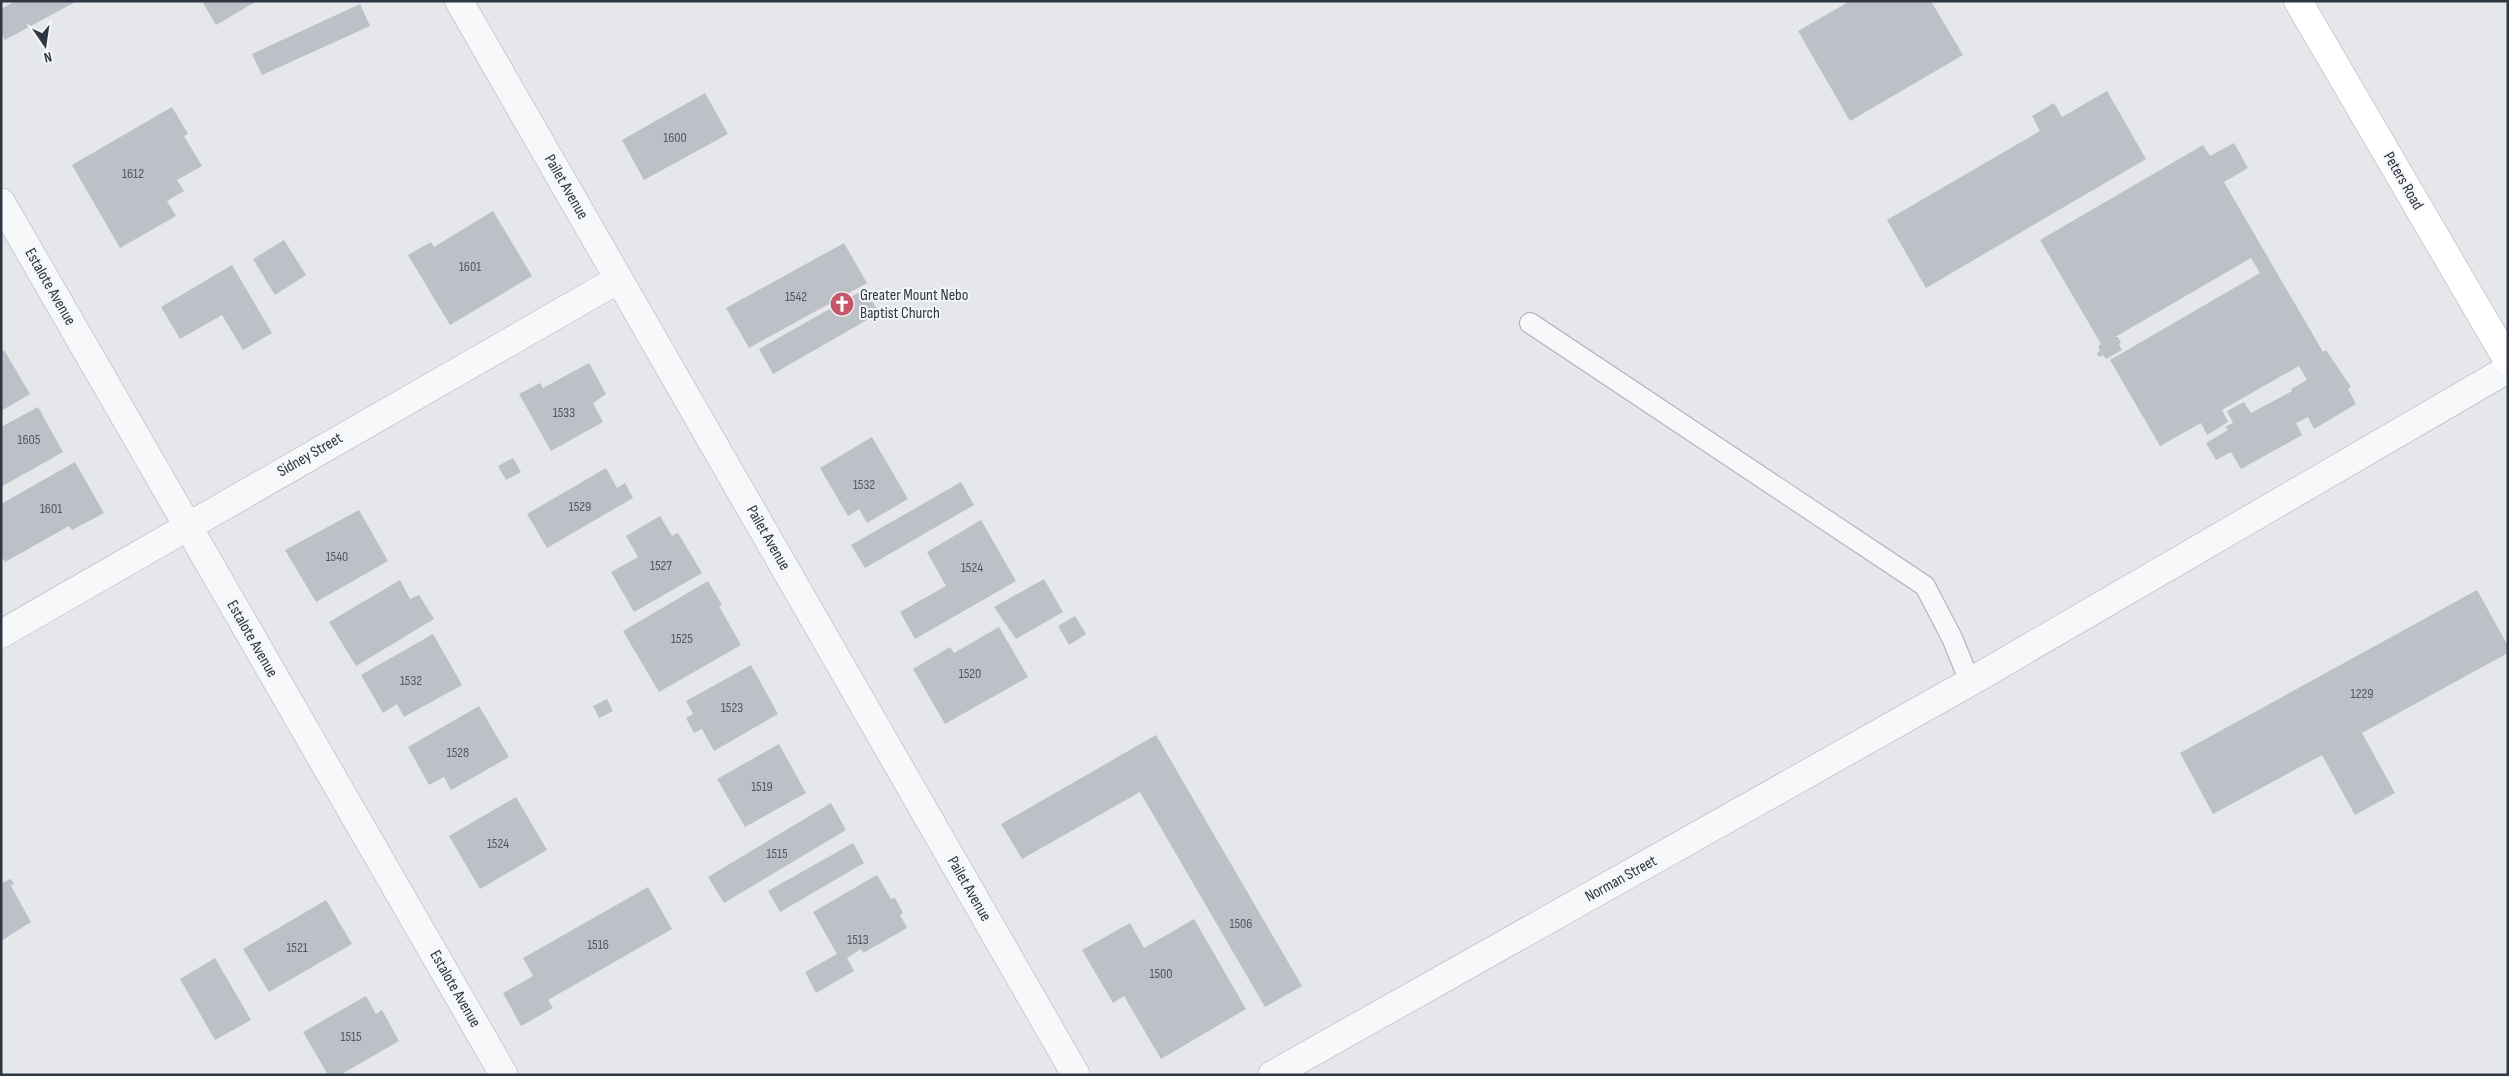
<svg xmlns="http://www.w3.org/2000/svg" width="2509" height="1076" font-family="'Sofia Sans Condensed',sans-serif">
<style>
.building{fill:#bcc1c7}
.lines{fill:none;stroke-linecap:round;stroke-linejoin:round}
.lane-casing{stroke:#aaaeb5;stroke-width:22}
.street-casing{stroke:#aaaeb5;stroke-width:29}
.secondary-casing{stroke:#aaaeb5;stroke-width:29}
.lane{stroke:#f7f8fa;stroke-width:20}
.street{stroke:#f7f8fa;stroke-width:28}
.secondary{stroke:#fff;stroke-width:28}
.labels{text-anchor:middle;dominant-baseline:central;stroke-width:4;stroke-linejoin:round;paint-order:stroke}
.number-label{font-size:14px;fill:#525963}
.street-label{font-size:16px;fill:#2e3642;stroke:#f4f6f8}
.poi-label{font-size:16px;fill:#2e3642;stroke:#f4f6f8;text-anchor:start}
</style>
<rect width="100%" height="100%" fill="#e5e7eb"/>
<path class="building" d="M16,1h61l-72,39 -4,-7v-24z
M205,1h52l-41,24 -13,-22z
M1850,1h81l32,54 -113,66 -52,-90z
M360,4l10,22 -108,49 -10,-21z
M2107,91l39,68 -220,129 -39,-68 153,-89 -8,-15 22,-13 8,14z
M705,93l23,41 -84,46 -22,-40z
M172,107l16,27 -4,2 18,30 -25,14 7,11 -17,10 9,15 -56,32 -48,-83z
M2234,143l14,25 -24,14 99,170 3,-2 25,37 -3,2 8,15 -42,25 -6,-12 -12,6 6,12 -61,34 -10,-17 -15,8 -10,-17 22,-13 -3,-3 8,-4 -6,-12 17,-9 7,11 41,-22 -1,-2 16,-9 -8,-14 -77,44 6,12 -21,13 -6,-12 -41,23 -50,-86 150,-87 -9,-15 -136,79h3l3,6 -2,1 3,6 -16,9 -3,-4 -4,2 -2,-4 3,-2 -2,-5 3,-2 -61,-104 163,-95 7,11z
M493,211l39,65 -82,49 -42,-70 23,-13 3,5z
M284,240l22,35 -31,20 -22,-36z
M844,243l23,40 -118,65 -23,-40z
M232,265l40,68 -29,17 -21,-35 -42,24 -19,-32z
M865,289l14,24 -106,61 -14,-25z
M4,350l26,44 -29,17v-59z
M589,363l17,31 -13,9 10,19 -52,29 -32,-57 21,-11 3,5z
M38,407l25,45 -62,35v-60z
M872,437l36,62 -41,24 -8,-14 -11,7 -28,-48z
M513,458l8,14 -15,8 -8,-14z
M75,462l29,51 -32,17 -3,-4 -64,36 -4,-6v-52z
M606,468l11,20 8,-5 8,15 -86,50 -20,-34z
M961,482l13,23 -109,63 -14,-23z
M359,510l29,51 -72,41 -31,-52z
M660,516l12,20 6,-3 24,40 -68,39 -23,-40 27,-15 -12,-21z
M981,520l35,61 -101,58 -15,-27 46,-26 -19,-34z
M1044,579l19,33 -47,27 -22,-32z
M400,580l10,19 9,-4 15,24 -78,47 -27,-44z
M708,581l14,24 -3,1 22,39 -82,47 -36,-61z
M2477,590l31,56v7l-146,80 33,60 -40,22 -33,-60 -109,59 -33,-61z
M1075,616l11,18 -17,11 -11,-19z
M999,627l29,50 -83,47 -32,-55 37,-22 4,6z
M433,634l29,51 -58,32 -7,-13 -14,9 -22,-38z
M751,665l27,49 -64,37 -12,-22 -8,4 -8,-15 7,-4 -7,-13z
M607,699l6,12 -14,7 -6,-12z
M479,706l30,51 -58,33 -7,-13 -15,8 -21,-38z
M1156,735l146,251 -37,21 -125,-215 -118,67 -21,-35z
M779,744l27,49 -61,34 -28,-48z
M516,797l31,53 -67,39 -31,-53z
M831,803l15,27 -122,73 -16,-26z
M853,843l11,20 -84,49 -12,-21z
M877,875l14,24 4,-1 8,15 -3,2 7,13 -44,25 -2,-4 -14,9 7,13 -38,22 -11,-21 32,-18 -24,-42z
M11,879l3,5 -3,2 20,36 -30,19v-58z
M648,887l24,42 -124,71 5,8 -32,18 -18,-33 30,-17 -10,-18z
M326,900l26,44 -83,48 -26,-43z
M1194,919l52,90 -85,50 -37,-63 -11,7 -31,-53 48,-27 14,25z
M215,958l36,62 -36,20 -35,-61z
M366,996l10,18 6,-4 17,31 -59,34h-12l-25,-43z"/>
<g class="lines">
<defs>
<path id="lane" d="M1530,323l395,263 27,52 18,44"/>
<path id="street" d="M459,1l617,1074
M1,202l503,873
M1,634l618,-355
M1272,1075l698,-393 538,-313"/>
<path id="secondary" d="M2298,1l210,360"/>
</defs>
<use href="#lane" class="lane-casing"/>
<use href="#street" class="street-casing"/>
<use href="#secondary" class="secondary-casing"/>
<use href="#lane" class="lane"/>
<use href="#street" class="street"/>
<use href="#secondary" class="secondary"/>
</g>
<defs>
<symbol id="church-disc" viewBox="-11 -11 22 22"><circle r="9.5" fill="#c2586a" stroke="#f4f6f8"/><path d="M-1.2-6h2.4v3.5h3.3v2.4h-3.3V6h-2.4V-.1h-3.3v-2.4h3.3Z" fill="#fff"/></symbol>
</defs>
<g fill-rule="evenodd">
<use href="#church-disc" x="828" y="290" width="28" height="28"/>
</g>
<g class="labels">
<g class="number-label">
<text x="675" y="137">1600</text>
<text x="133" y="173">1612</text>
<text x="470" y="266">1601</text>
<text x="796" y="296">1542</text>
<text x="564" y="412">1533</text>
<text x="29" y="439">1605</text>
<text x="864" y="484">1532</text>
<text x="580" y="506">1529</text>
<text x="51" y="508">1601</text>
<text x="337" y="556">1540</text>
<text x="661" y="565">1527</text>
<text x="972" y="567">1524</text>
<text x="682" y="638">1525</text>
<text x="970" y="673">1520</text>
<text x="411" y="680">1532</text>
<text x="2362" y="693">1229</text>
<text x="732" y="707">1523</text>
<text x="458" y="752">1528</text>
<text x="762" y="786">1519</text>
<text x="498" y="843">1524</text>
<text x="777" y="853">1515</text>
<text x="1241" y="923">1506</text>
<text x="858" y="939">1513</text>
<text x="598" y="944">1516</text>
<text x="297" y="947">1521</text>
<text x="1161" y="973">1500</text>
<text x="351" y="1036">1515</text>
</g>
<g class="street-label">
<text transform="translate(2403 181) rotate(60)">Peters Road</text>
<text transform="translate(566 187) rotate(60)">Pailet Avenue</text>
<text transform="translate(50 287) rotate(60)">Estalote Avenue</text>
<text transform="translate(310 455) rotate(-30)">Sidney Street</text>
<text transform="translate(768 538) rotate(60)">Pailet Avenue</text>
<text transform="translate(252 639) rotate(60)">Estalote Avenue</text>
<text transform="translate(1621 879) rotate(-29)">Norman Street</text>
<text transform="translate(969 889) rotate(60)">Pailet Avenue</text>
<text transform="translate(455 989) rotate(60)">Estalote Avenue</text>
</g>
<g class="poi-label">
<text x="860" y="295">Greater Mount Nebo<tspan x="860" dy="18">Baptist Church</tspan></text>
</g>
</g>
<rect width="2509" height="1076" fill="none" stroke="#2e3642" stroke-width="5"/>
<g transform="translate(45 45) rotate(167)" stroke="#f4f6f8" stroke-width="4" paint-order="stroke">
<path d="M0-4L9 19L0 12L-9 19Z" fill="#2e3642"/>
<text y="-8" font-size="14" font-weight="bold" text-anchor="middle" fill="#2e3642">N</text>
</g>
</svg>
